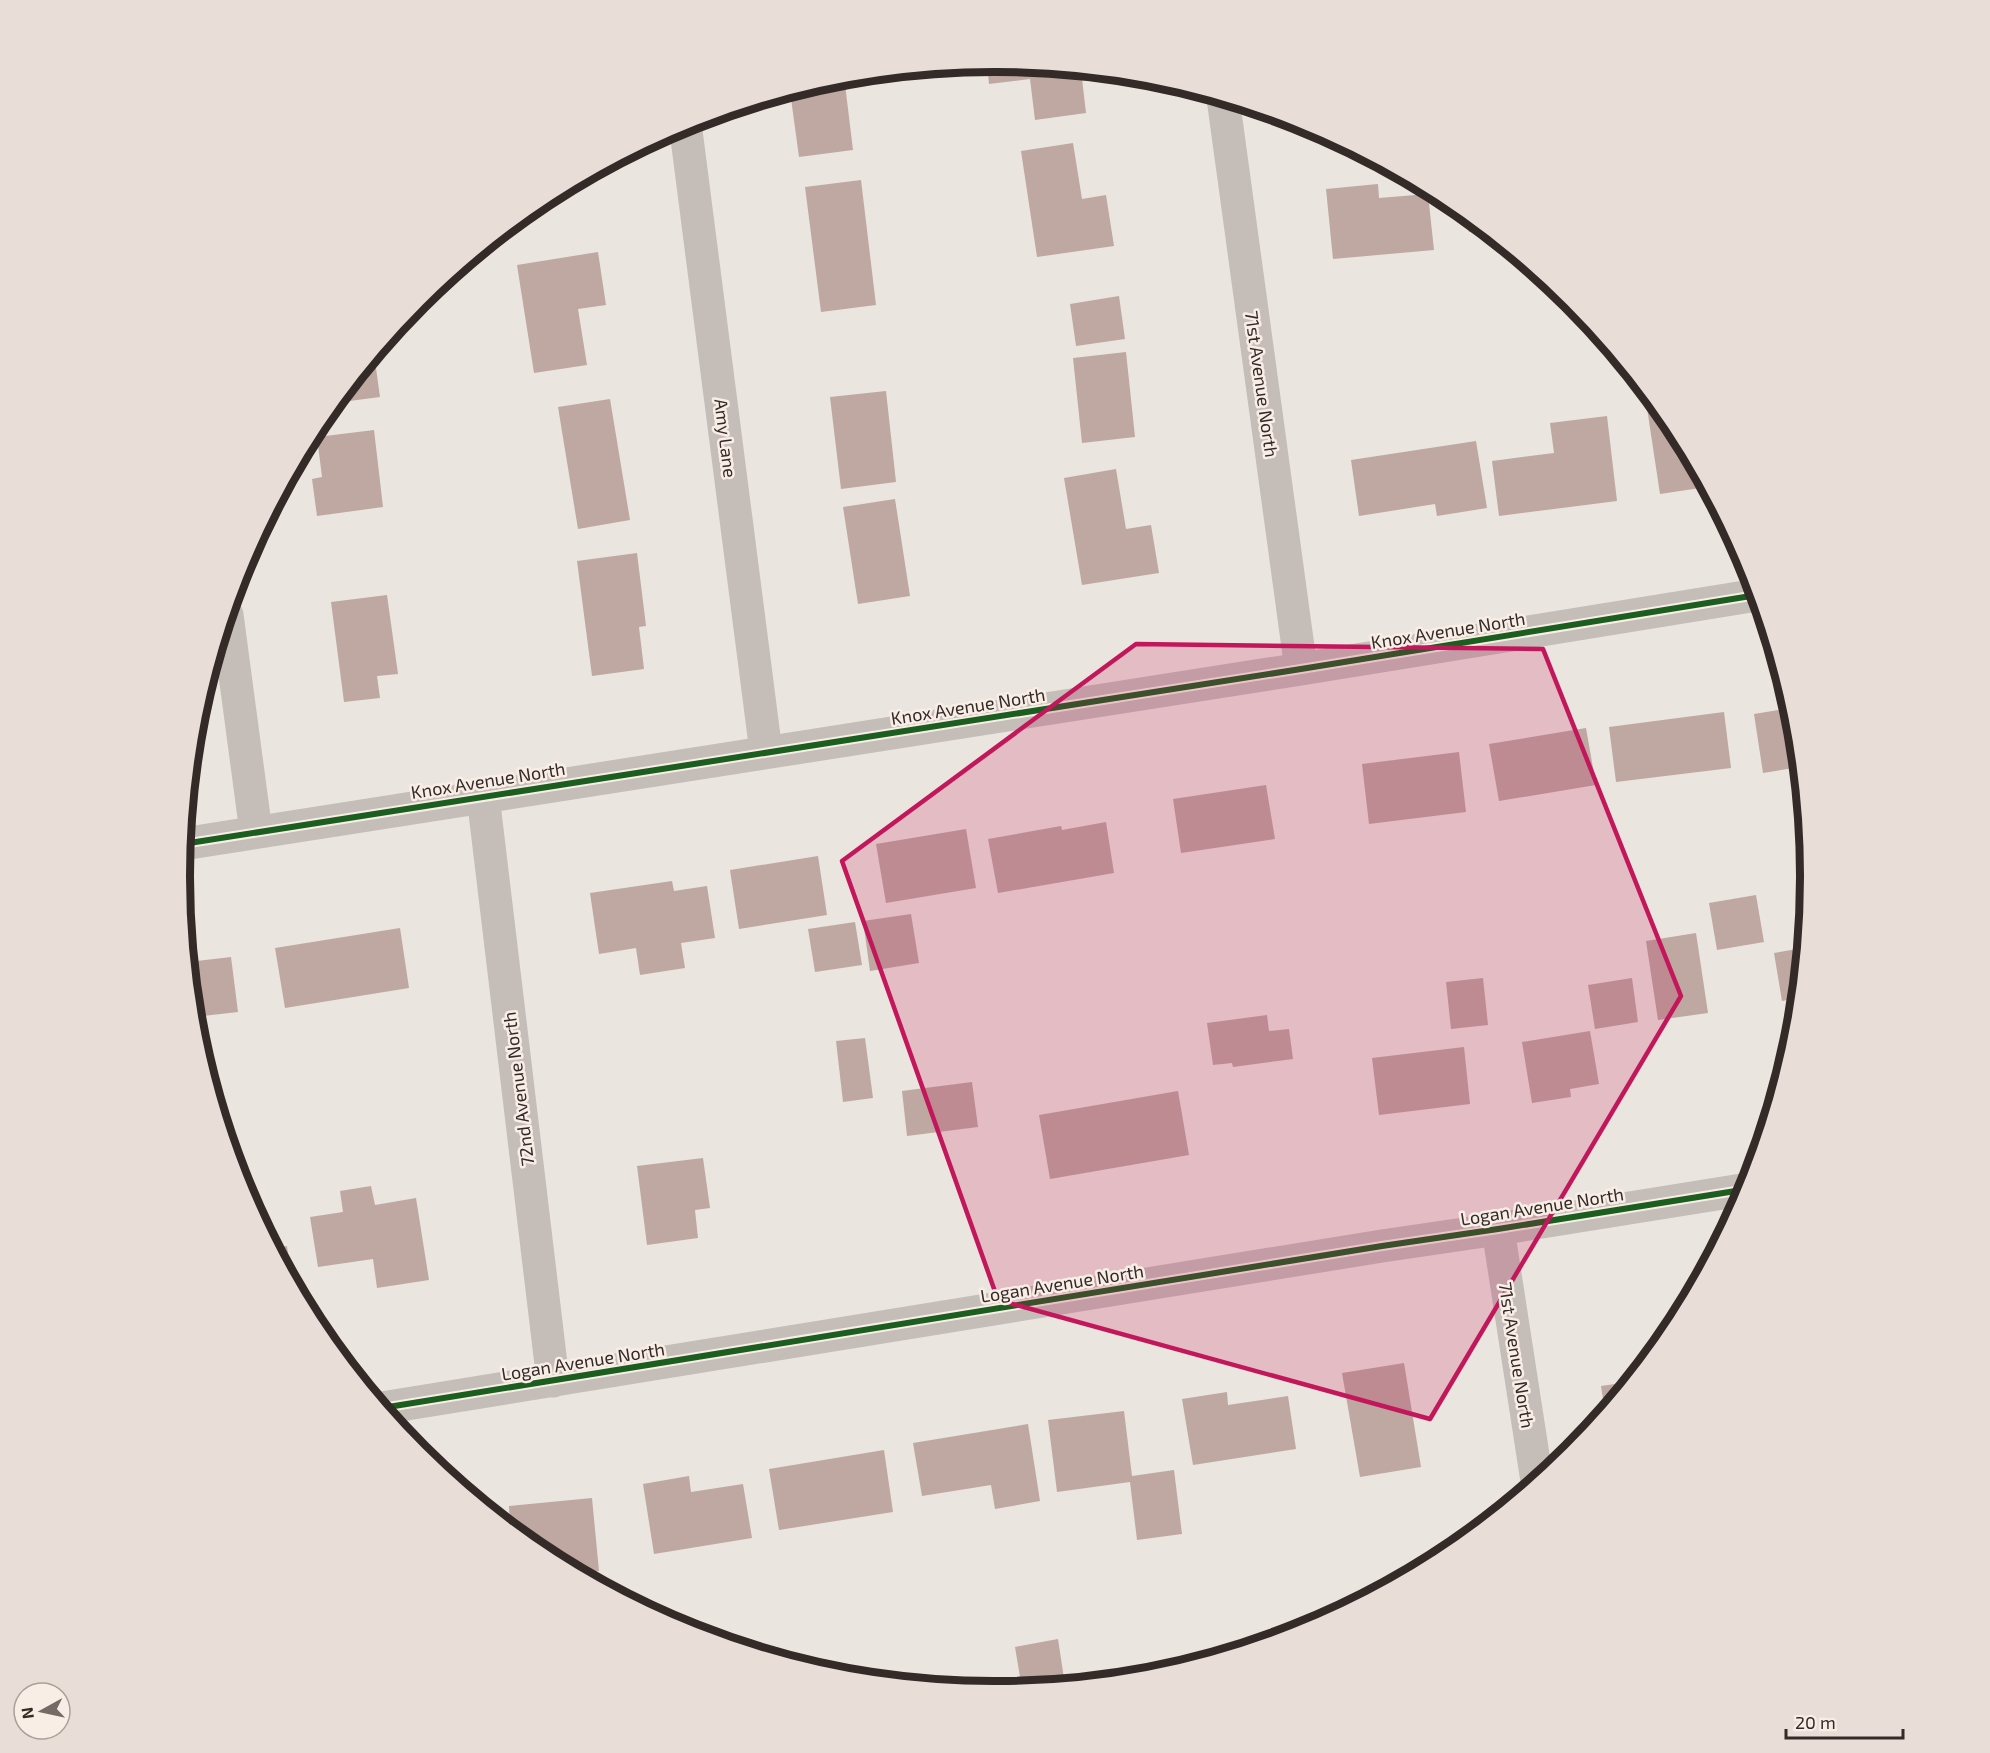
<svg xmlns="http://www.w3.org/2000/svg" width="1990" height="1753" font-family="'Exo 2',sans-serif">
<style>
.building{fill:#bea8a1}
.lines{fill:none;stroke-linecap:round;stroke-linejoin:round}
.minor{stroke:#c4bdb8;stroke-width:33}
.cycleway-casing{stroke:#f8eee6;stroke-width:10}
.cycleway{stroke:#1b5e20;stroke-width:6}
.marked{fill:#c2185b;fill-opacity:0.2;stroke:#c2185b;stroke-width:4.5;stroke-linejoin:round}
.labels{text-anchor:middle;dominant-baseline:central;stroke-width:5;stroke-linejoin:round;paint-order:stroke}
.street-label{font-size:18px;fill:#342a27;stroke:#f8eee6}
.rim{fill:none;stroke:#342a27;stroke-width:8}
</style>
<rect width="100%" height="100%" fill="#ebe5df"/>
<path class="building" d="M987,62h8l86,8 5,43 -51,7 -5,-41 -41,5z
M844,76l9,74 -54,7 -9,-66z
M1073,143l9,56 24,-4 8,51 -77,11 -16,-106z
M861,180l15,125 -55,7 -16,-125z
M1378,184l1,14 49,-4 6,56 -101,9 -7,-70z
M560,190l1,11 -25,3 6,-5z
M1466,214l12,10 7,6 -16,2z
M598,252l8,53 -28,4 9,56 -53,8 -17,-108z
M1119,296l6,43 -49,7 -6,-42z
M1126,352l9,85 -53,6 -9,-85z
M374,354l6,43 -46,6 25,-30z
M886,391l10,91 -55,7 -11,-92z
M610,399l20,121 -52,9 -20,-122z
M1659,407l14,17 34,63 -47,7 -13,-86z
M1607,416l10,85 -118,15 -7,-55 62,-8 -4,-30z
M374,430l9,77 -66,9 -5,-37 10,-2 -5,-40z
M1476,441l11,67 -50,8 -2,-12 -76,12 -8,-56z
M1116,469l10,60 25,-4 8,48 -77,12 -18,-107z
M895,499l15,97 -52,8 -15,-97z
M637,553l9,73 -7,1 5,42 -52,7 -15,-115z
M387,595l11,79 -21,2 3,22 -36,4 -13,-100z
M1791,708l3,10 5,49 -36,6 -9,-59z
M1724,712l7,56 -115,14 -7,-55z
M1586,728l10,57 -97,16 -10,-57z
M1459,752l7,60 -97,12 -7,-60z
M1266,785l9,54 -94,14 -8,-54z
M1106,822l8,51 -116,20 -10,-54 73,-13 1,4z
M966,829l10,59 -90,15 -10,-59z
M818,856l9,59 -88,14 -9,-59z
M672,881l2,10 33,-5 8,52 -34,5 4,25 -45,7 -4,-27 -37,6 -9,-61z
M1756,895l8,47 -47,8 -8,-47z
M911,914l8,49 -49,8 -7,-50z
M855,922l7,43 -47,7 -7,-43z
M400,928l9,60 -124,20 -10,-60z
M1696,933l12,80 -50,7 -12,-79z
M1803,948l-5,50 -16,3 -8,-48z
M231,957l7,55 -44,5 -6,-55z
M1483,978l5,47 -37,4 -5,-47z
M1632,978l6,44 -43,7 -7,-44z
M1267,1015l2,16 20,-2 4,30 -60,8 -1,-4 -19,2 -6,-42z
M1590,1031l9,53 -29,5 1,8 -39,6 -10,-61z
M865,1038l8,60 -30,4 -7,-61z
M1464,1047l6,57 -91,11 -7,-57z
M972,1082l6,45 -71,9 -5,-45z
M1178,1091l11,64 -139,24 -11,-64z
M703,1158l7,50 -15,2 3,28 -51,7 -10,-79z
M371,1186l4,19 41,-7 13,82 -52,8 -4,-29 -55,8 -8,-50 33,-5 -3,-21z
M287,1246l5,36 -18,-34z
M1404,1363l17,104 -61,10 -18,-104z
M1629,1382l-24,30 -4,-26z
M1227,1392l1,13 60,-9 8,53 -103,16 -11,-66z
M1124,1411l8,65 42,-6 8,64 -45,6 -7,-58 -73,10 -9,-72z
M1028,1424l12,77 -45,8 -4,-24 -69,11 -9,-53z
M884,1450l9,62 -114,18 -10,-61z
M689,1476l2,16 52,-8 9,54 -98,16 -11,-70z
M592,1498l7,73 -21,2 -26,-14 -1,-7 -10,1 -31,-25 -1,-22z
M1058,1639l7,46 -43,4 -7,-42z"/>
<g class="lines">
<path class="minor" d="M1223,98l78,571
M685,123l81,629
M227,615l29,217
M483,796l70,585
M183,844l1118,-175 456,-74
M1498,1229l39,252
M382,1408l1000,-162 116,-17 250,-40"/>
<defs>
<path id="cycleway" d="M183,844l1118,-175 456,-74
M382,1408l1000,-162 116,-17 250,-40"/>
</defs>
<use href="#cycleway" class="cycleway-casing"/>
<use href="#cycleway" class="cycleway"/>
</g>
<path class="marked" d="M1136,644l407,5 138,347 -251,423 -432,-119 -156,-439z"/>
<g class="labels">
<g class="street-label">
<text transform="translate(1262 384) rotate(82)">71st Avenue North</text>
<text transform="translate(726 438) rotate(83)">Amy Lane</text>
<text transform="translate(1448 630) rotate(-9)">Knox Avenue North</text>
<text transform="translate(968 706) rotate(-9)">Knox Avenue North</text>
<text transform="translate(488 780) rotate(-9)">Knox Avenue North</text>
<text transform="translate(518 1089) rotate(-97)">72nd Avenue North</text>
<text transform="translate(1542 1206) rotate(-9)">Logan Avenue North</text>
<text transform="translate(1062 1283) rotate(-9)">Logan Avenue North</text>
<text transform="translate(1517 1355) rotate(81)">71st Avenue North</text>
<text transform="translate(583 1361) rotate(-9)">Logan Avenue North</text>
</g>
</g>
<path d="M0 0H1990V1753H0ZM994 72H996A804 804 0 0 1 1800 876V877A804 804 0 0 1 996 1681H994A804 804 0 0 1 190 877V876A804 804 0 0 1 994 72Z" fill="#e8ded7" fill-rule="evenodd"/>
<path class="rim" d="M994 72H996A804 804 0 0 1 1800 876V877A804 804 0 0 1 996 1681H994A804 804 0 0 1 190 877V876A804 804 0 0 1 994 72Z"/>
<g transform="translate(42 1711) rotate(262)"><circle r="28" fill="#f8eee6" stroke="#aaa09a" stroke-width="1.5"/>
<path d="M0-4.5L10 22L0 15L-10 22Z" fill="#746b67"/>
<text y="-9" font-size="16" font-weight="bold" text-anchor="middle" fill="#342a27">N</text>
</g>
<path d="M1786 1729v9h117v-9" fill="none" stroke="#342a27" stroke-width="3"/>
<text x="1795" y="1729" font-size="18" fill="#342a27" stroke="#f8eee6" stroke-width="4.5" paint-order="stroke">20 m</text>
</svg>
